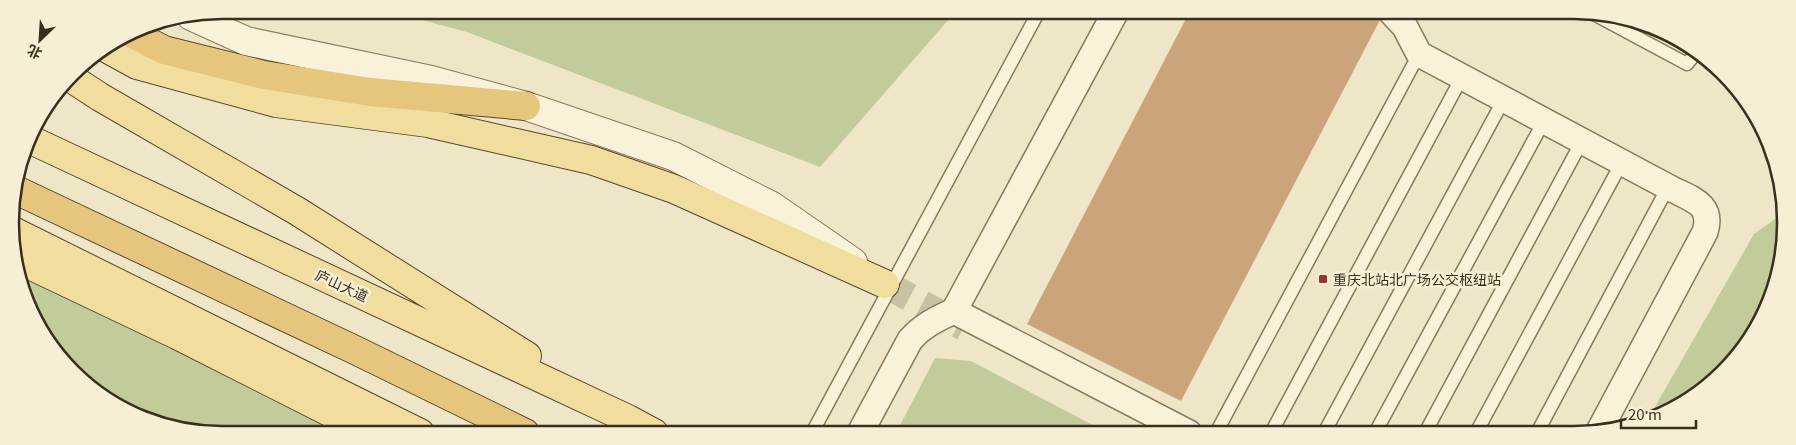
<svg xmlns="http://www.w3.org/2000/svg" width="1796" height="445" font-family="Georgia,'Noto Sans SC',serif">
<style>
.green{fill:#c2cc9a}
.building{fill:#cca47c}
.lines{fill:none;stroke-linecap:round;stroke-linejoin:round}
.tertiary-tunnel{stroke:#cac1a5;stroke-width:28;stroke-dasharray:28 14;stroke-linecap:butt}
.service-casing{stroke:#8a785c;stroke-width:15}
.minor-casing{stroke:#8a785c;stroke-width:28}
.tertiary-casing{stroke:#8a785c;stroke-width:30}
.primary-casing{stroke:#584630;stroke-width:30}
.trunk-casing{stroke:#584630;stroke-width:30}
.service{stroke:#f9f2d9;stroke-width:12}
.minor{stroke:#f9f2d9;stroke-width:25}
.tertiary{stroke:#f9f2d9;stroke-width:28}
.primary{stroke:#f1de9f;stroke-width:28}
.trunk{stroke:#e6c67c;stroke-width:28}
.poi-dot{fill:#98342c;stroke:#f6efd6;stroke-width:2}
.labels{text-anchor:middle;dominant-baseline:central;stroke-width:5;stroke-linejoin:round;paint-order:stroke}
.poi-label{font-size:14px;fill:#3a2e1f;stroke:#f6efd6;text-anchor:start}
.street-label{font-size:14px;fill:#3a2e1f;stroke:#f6efd6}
.rim{fill:none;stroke:#3a2e1f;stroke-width:2.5}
</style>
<rect width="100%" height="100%" fill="#eee6c6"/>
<path class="green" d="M384,10l572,1 -136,156 -353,-135z
M1782,214l2,37 -20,66 -40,56 -57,40 -19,6 106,-185z
M17,271l320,162h-143l-77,-26 -63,-55 -37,-74z
M935,358l36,3 137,72h-212z"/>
<path class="building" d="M1190,11l175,1 15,8 -199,381 -154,-77z"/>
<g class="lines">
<path class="tertiary-tunnel" d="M885,284l79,43"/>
<defs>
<path id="service" d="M1590,12l97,52 9,-11
M812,433l227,-422
M1216,433l203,-379
M1271,433l191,-356
M1324,433l180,-334
M1375,433l169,-312
M1425,433l157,-292
M1476,433l146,-271
M1537,433l131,-246"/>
<path id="minor" d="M1391,12l14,15 14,27 249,133c22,12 46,16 37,45l-107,201
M954,311l162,-300
M860,433l50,-93c13,-15 27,-21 44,-29l235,122"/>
<path id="tertiary" d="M191,16l55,25 185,39 95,26 147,50 99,50 81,56"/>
<path id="primary" d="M106,48l31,17 139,38 152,20 163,37 83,29 211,95
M71,78l29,19 197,114 230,145
M29,139l599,280 26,14
M13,231l407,202
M15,258l162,77 174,88 34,10"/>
<path id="trunk" d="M131,33l33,17 100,25 106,17 156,14
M16,190l339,160 170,83"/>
</defs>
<use href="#service" class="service-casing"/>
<use href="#minor" class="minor-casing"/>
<use href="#tertiary" class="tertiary-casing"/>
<use href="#primary" class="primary-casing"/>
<use href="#trunk" class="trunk-casing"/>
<use href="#service" class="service"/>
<use href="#minor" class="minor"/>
<use href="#tertiary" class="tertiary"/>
<use href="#primary" class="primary"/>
<use href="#trunk" class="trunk"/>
</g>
<rect class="poi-dot" x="1318" y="274" width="10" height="10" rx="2.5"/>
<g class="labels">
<g class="poi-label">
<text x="1333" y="279">重庆北站北广场公交枢纽站</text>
</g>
<g class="street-label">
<text transform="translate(342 285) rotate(25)">庐山大道</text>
</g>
</g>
<path d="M0 0H1796V445H0ZM222 19H1574A203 203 0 0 1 1777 222V223A203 203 0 0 1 1574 426H222A203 203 0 0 1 19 223V222A203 203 0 0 1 222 19Z" fill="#f6efd6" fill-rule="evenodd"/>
<path class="rim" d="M222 19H1574A203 203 0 0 1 1777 222V223A203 203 0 0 1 1574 426H222A203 203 0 0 1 19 223V222A203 203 0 0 1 222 19Z"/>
<g transform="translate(40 40) rotate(205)" stroke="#f6efd6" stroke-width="4" paint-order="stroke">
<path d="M0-4L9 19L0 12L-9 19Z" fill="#3a2e1f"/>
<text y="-8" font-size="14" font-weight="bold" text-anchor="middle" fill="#3a2e1f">北</text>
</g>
<path d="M1621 420v8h75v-8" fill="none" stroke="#3a2e1f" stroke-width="2.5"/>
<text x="1628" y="420" font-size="15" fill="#3a2e1f" stroke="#f6efd6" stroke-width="4" paint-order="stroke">20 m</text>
</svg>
